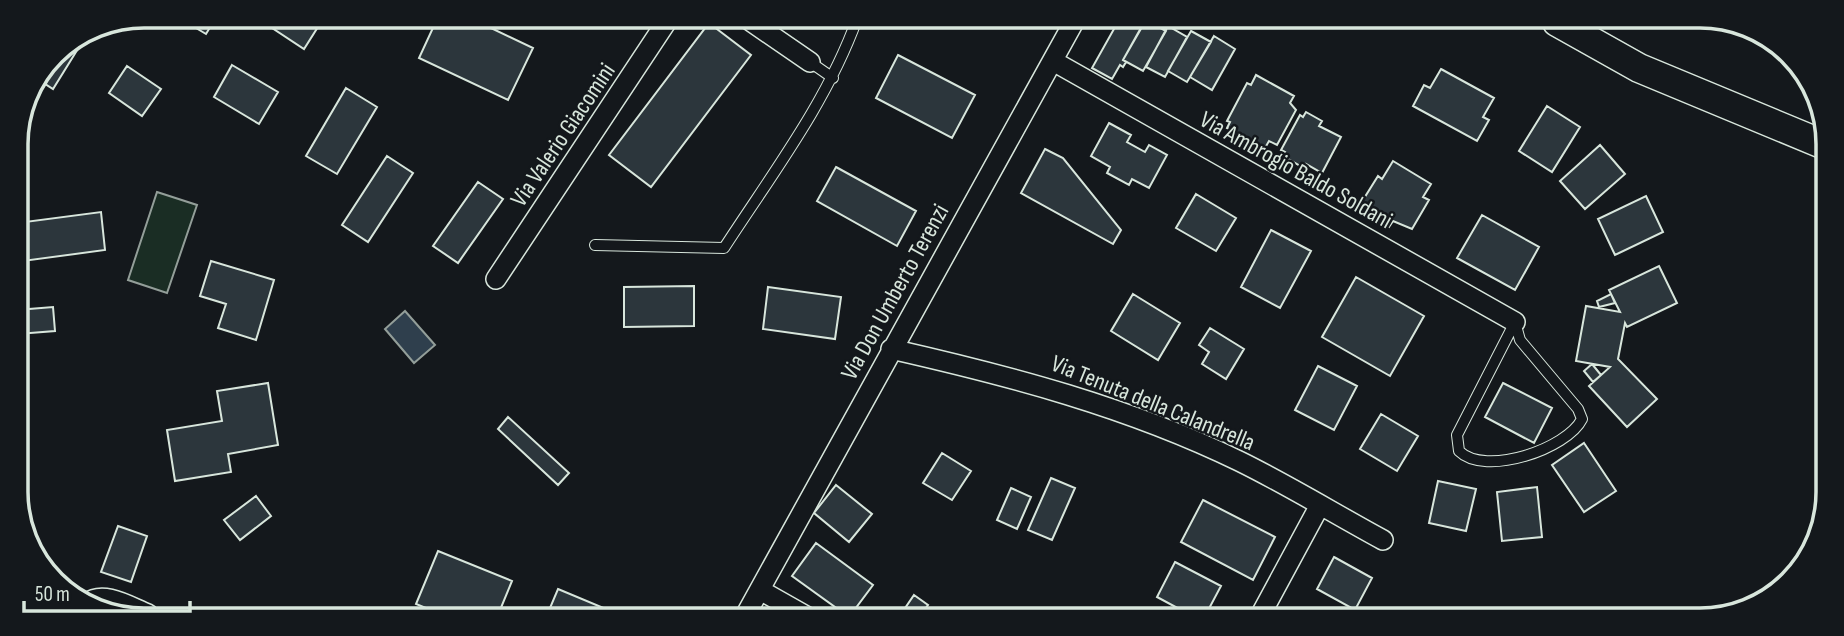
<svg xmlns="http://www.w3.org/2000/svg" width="1844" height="636" font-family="'Sofia Sans Condensed',sans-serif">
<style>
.green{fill:#1a2d24;stroke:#939e99;stroke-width:2}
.water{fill:#2f3f4d;stroke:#939e99;stroke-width:2}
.building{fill:#2c363c;stroke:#d8e6dc;stroke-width:2}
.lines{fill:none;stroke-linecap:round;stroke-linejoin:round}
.service-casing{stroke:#d8e6dc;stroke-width:12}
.minor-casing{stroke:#d8e6dc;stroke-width:22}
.secondary-casing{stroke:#d8e6dc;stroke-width:31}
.service{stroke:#14181c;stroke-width:10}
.minor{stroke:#14181c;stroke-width:19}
.secondary{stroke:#14181c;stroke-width:28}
.labels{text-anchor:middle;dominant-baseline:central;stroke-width:5;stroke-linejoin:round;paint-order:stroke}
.street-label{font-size:24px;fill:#d8e6dc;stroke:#14181c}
.rim{fill:none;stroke:#d8e6dc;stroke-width:3.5}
</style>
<rect width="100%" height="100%" fill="#14181c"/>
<path class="green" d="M157,192l40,13 -30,88 -39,-13z"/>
<path class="water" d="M405,311l30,34 -21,18 -29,-34z"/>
<path class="building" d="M176,16h41l-11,18z
M263,16h56l4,3 -19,30 -44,-29z
M438,17h30l65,31 -25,52 -89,-42z
M1119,20h13l10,6 -19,34 3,2 -3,5 -3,-2 -8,14 -20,-11z
M1146,20l20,11 -23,40 -20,-11z
M709,23l42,32 -100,132 -42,-32z
M1168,26l19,11 -22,40 -19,-10z
M1191,31l20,11 -24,40 -19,-11z
M1214,36l21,13 -23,41 -22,-13z
M84,39l-31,50 -17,-11 23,-30z
M898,55l77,40 -23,43 -76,-40z
M232,65l46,27 -19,32 -45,-27z
M127,66l34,23 -19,27 -33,-23z
M1441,69l53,29 -11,19 6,3 -12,21 -64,-35 11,-21 6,3z
M1256,75l38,21 -4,7 6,7 -19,35 -8,-4 -4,7 -38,-20 3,-6 -3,-1 20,-38 4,2z
M346,88l31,19 -40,67 -31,-18z
M1547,106l33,21 -28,45 -33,-21z
M1306,112l16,9 -3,5 22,11 -19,36 -16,-9 -2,4 -21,-12 2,-4 -4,-2 19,-35 3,2z
M1109,123l22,12 -4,7 18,10 4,-7 18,10 -18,33 -17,-9 -3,6 -22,-12 3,-6 -19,-11z
M1600,145l25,29 -40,35 -25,-28z
M1045,149l18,9 58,72 -8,14 -92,-51z
M387,156l26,17 -45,69 -26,-17z
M1393,161l38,23 -8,13 6,3 -17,29 -19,-8 -4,6 -31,-19 20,-32 4,3z
M836,167l80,44 -19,35 -80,-45z
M478,182l25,17 -45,64 -25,-17z
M1196,194l40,24 -20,33 -40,-23z
M1646,196l17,36 -48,23 -17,-36z
M101,212l4,38 -82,11 -6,-38z
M1482,215l57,32 -24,43 -58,-32z
M1271,230l40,21 -31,57 -39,-21z
M211,261l63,19 -18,60 -38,-12 8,-24 -26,-8z
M1659,266l18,37 -50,24 -2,-4 -7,36 39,40 -30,28 -38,-41 21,-19 -34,-6 10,-55 34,6 -11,-22z
M1356,277l68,39 -34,60 -68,-39z
M694,286v40l-70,1v-40z
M768,287l73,10 -6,42 -72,-10z
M1133,294l47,29 -22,37 -47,-29z
M1611,294l4,9 -16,4 -2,-6z
M53,307l2,24 -37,3 -1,-24z
M1210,328l34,21 -18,30 -24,-15 7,-12 -10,-7z
M1592,364l9,11 -8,7 -9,-11z
M1318,366l39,20 -23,44 -39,-20z
M268,383l10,62 -50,9 3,18 -56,9 -8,-51 55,-9 -5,-30z
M1503,383l49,25 -18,35 -49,-26z
M1381,414l37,22 -21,35 -37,-22z
M508,417l61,56 -11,12 -60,-56z
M1584,443l32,48 -32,21 -32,-47z
M942,453l29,18 -19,29 -29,-17z
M1051,478l24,10 -23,52 -24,-10z
M1438,481l38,8 -10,42 -37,-8z
M836,485l36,29 -23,28 -35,-29z
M1537,487l5,50 -40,4 -5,-49z
M1011,488l20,9 -14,32 -20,-9z
M256,496l15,20 -31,24 -16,-20z
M1203,500l72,37 -22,43 -72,-38z
M118,526l29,10 -16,46 -30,-10z
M816,543l57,42 -24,32 -57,-41z
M438,551l74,30 -14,34h-55l-27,-11z
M1334,557l38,21 -17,32 -38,-21z
M1175,562l46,24 -17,32h-8l-39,-21z
M558,589l48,20 -3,7 -56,-1z
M914,595l14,10 -3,4 12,8h-38z"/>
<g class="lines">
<defs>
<path id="service" d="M810,62l23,16
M595,245l129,3c48,-74 103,-146 133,-229
M1515,322l5,18 58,69 4,10c-15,30 -97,58 -123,32l-2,-16z"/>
<path id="minor" d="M746,18l64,44
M1053,61l462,261
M496,279l173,-261
M891,349c119,27 237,58 348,112 49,24 96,53 144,79
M760,590l46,26
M87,603c17,-13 43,4 61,11
M745,616l330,-596
M1259,618l61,-113"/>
<path id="secondary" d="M1557,22l82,46 188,78"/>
</defs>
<use href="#service" class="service-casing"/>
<use href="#minor" class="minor-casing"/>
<use href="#secondary" class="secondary-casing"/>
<use href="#service" class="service"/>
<use href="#minor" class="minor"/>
<use href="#secondary" class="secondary"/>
</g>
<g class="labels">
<g class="street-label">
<text transform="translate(563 135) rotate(-56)">Via Valerio Giacomini</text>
<text transform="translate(1296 170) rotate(29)">Via Ambrogio Baldo Soldani</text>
<text transform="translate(895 292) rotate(-61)">Via Don Umberto Terenzi</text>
<text transform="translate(1153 403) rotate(22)">Via Tenuta della Calandrella</text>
</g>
</g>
<path d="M0 0H1844V636H0ZM144 28H1700A116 116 0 0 1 1816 144V492A116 116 0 0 1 1700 608H144A116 116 0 0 1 28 492V144A116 116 0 0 1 144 28Z" fill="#14181c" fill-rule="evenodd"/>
<path class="rim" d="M144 28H1700A116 116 0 0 1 1816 144V492A116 116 0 0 1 1700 608H144A116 116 0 0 1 28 492V144A116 116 0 0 1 144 28Z"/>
<path d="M24 601v10h166v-10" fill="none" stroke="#d8e6dc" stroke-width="3.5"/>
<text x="35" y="601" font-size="21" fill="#d8e6dc" stroke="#14181c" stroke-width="5" paint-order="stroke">50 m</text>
</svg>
